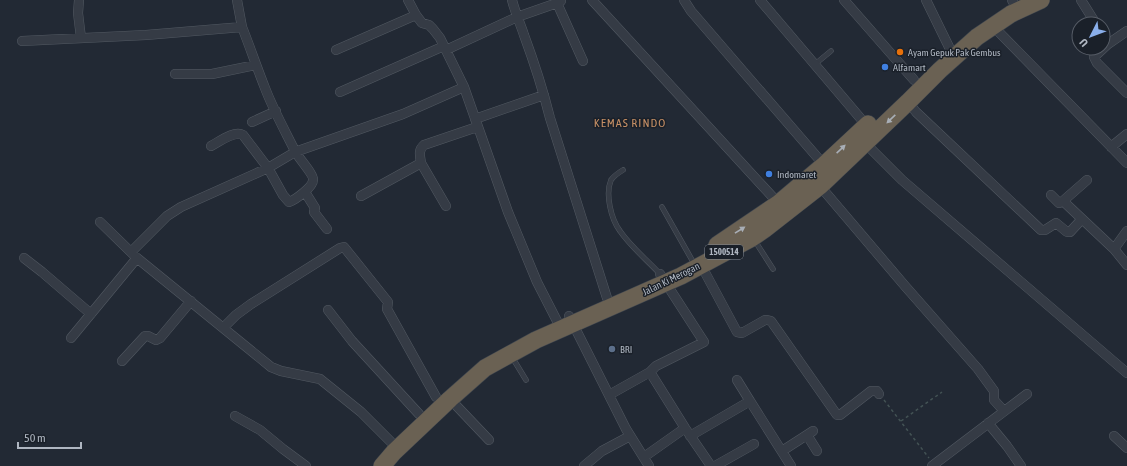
<svg xmlns="http://www.w3.org/2000/svg" width="1127" height="466" font-family="'Asap Condensed',sans-serif">
<style>
.lines{fill:none;stroke-linecap:round;stroke-linejoin:round}
.lane-casing{stroke:#525962;stroke-width:5.5}
.street-casing{stroke:#525962;stroke-width:10}
.highway-casing{stroke:#3f464f;stroke-width:18}
.path{stroke:#435254;stroke-width:1.5;stroke-dasharray:3 3;stroke-linecap:butt}
.lane{stroke:#353b45;stroke-width:4.5}
.street{stroke:#353b45;stroke-width:9}
.highway{stroke:#6a6153;stroke-width:17}
.oneway{fill:#a8aeb6}
.food-dot{fill:#e8710a;stroke:#1a2029;stroke-width:1.5}
.shop-dot{fill:#3f7fe0;stroke:#1a2029;stroke-width:1.5}
.service-dot{fill:#5c6f8a;stroke:#1a2029;stroke-width:1.5}
.labels{text-anchor:middle;dominant-baseline:central;stroke-width:3;stroke-linejoin:round;paint-order:stroke}
.shield{fill:#1a2029;stroke:#828993;stroke-width:1}
.shield-label{font-size:9px;font-weight:bold;fill:#afb6c1}
.poi-label{font-size:10px;fill:#afb6c1;stroke:#1a2029;text-anchor:start}
.street-label{font-size:10px;fill:#afb6c1;stroke:#1a2029}
.quarter-label{font-size:12px;letter-spacing:1px;fill:#c68f65;stroke:#1a2029}
</style>
<rect width="100%" height="100%" fill="#222934"/>
<g class="lines">
<defs>
<path id="lane" d="M814,65l17,-14
M623,170c-5,3 -9,6 -12,10 -6,14 0,39 9,51 11,16 27,29 40,43
M662,207l30,53
M755,241l18,28
M512,357l14,23"/>
<path id="street" d="M79,0l-1,13 3,25
M237,0l5,27
M408,0l8,15 6,8 7,2 4,4 7,9 24,49 44,125 29,70 20,39
M512,0c3,12 8,23 12,35 10,27 19,55 26,83l57,180
M592,0l188,205
M684,0l7,11 133,154
M760,0l107,126
M844,0l70,80
M926,0l23,47
M1012,0l1,2
M1081,0l15,24
M561,1l-4,2 26,58
M992,25l135,138
M1127,31l-19,13 -14,13 3,6 30,30
M22,41l124,-6 96,-8c8,20 15,41 23,61 8,21 19,41 29,61 3,8 20,25 19,31 0,7 -18,20 -24,22l-6,-7 -15,-27 -25,-33c-9,-5 -24,7 -32,11
M336,50l80,-35
M446,50l71,-33 40,-14
M175,74h37l44,-9
M340,92l104,-46
M908,102l8,10 125,118h4l11,-7 11,9h3l12,-13
M475,119l69,-24
M252,122l24,-11
M865,143l37,37 225,193
M1111,147l16,-13
M421,163l25,43
M1087,180l-24,21 51,48 13,-18
M820,186l85,100 73,83 16,22v9l10,11
M305,192l10,16 -1,4 13,17
M1051,195l8,8 4,-2
M361,196l60,-33c-1,-7 -3,-13 3,-18l53,-18
M100,222l37,36 134,109 10,4 39,8 41,33 30,30
M1114,249l13,16
M131,252l36,-36 14,-9 87,-39 27,-16 108,-38 61,-27
M24,258l18,14 49,42
M701,265l36,67 5,1 23,-13h2l4,1 66,94h3l31,-24h6l2,3
M328,310l24,31 67,73
M569,316l57,113 23,37
M224,327l12,-12 15,-11 89,-56 4,-1 44,55 -1,7 49,88
M71,338l66,-80
M122,361l23,-25h3l8,4 4,-2 31,-37
M650,372l6,-6 48,-24 -44,-68
M737,380l13,21
M609,395l41,-23 35,56 26,38
M450,399l39,41
M235,416l25,14 23,19 23,17
M988,423l19,23 14,20
M807,435l10,16
M690,436l60,-35 41,65
M1114,436l13,12
M782,451l31,-20
M644,457l41,-29
M584,466l18,-15 28,-15
M715,466l39,-22
M932,466l95,-72"/>
<path id="highway" d="M717,245l62,-42 45,-38 44,-41
M382,466l12,-14 56,-53 35,-31 51,-28 145,-64 71,-38 13,-9 55,-43 88,-84 32,-32 37,-33 34,-23 30,-14"/>
</defs>
<use href="#lane" class="lane-casing"/>
<use href="#street" class="street-casing"/>
<use href="#highway" class="highway-casing"/>
<path class="path" d="M884,400l45,58
M901,421l41,-29"/>
<use href="#lane" class="lane"/>
<use href="#street" class="street"/>
<use href="#highway" class="highway"/>
</g>
<defs><path id="oneway-solid" d="M-6-.8H1V-3.2L6.5 0L1 3.2V.8H-6Z"/></defs>
<g class="oneway">
<use href="#oneway-solid" transform="translate(891 119) rotate(136)"/>
<use href="#oneway-solid" transform="translate(841 149) rotate(-43)"/>
<use href="#oneway-solid" transform="translate(740 230) rotate(-32)"/>
</g>
<circle class="food-dot" cx="900" cy="52" r="4"/>
<g class="shop-dot">
<circle cx="885" cy="67" r="4"/>
<circle cx="769" cy="174" r="4"/>
</g>
<circle class="service-dot" cx="612" cy="349" r="4"/>
<g class="labels">
<rect class="shield" x="705" y="245" width="38" height="14" rx="3"/>
<g class="shield-label">
<text x="724" y="252">1500514</text>
</g>
<g class="poi-label">
<text x="908" y="52">Ayam Gepuk Pak Gembus</text>
<text x="893" y="67">Alfamart</text>
<text x="777" y="174">Indomaret</text>
<text x="620" y="349">BRI</text>
</g>
<g class="street-label">
<text transform="translate(671 279) rotate(-26)">Jalan Ki Merogan</text>
</g>
<g class="quarter-label">
<text x="630" y="123">KEMAS RINDO</text>
</g>
</g>
<g transform="translate(1091 36) rotate(228)"><circle r="19" fill="#1a2029" stroke="#565c66"/>
<path d="M0-3L7 15L0 10L-7 15Z" fill="#8aafeb"/>
<text y="-6" font-size="11" font-weight="bold" text-anchor="middle" fill="#afb6c1">U</text>
</g>
<path d="M18 442v6h63v-6" fill="none" stroke="#afb6c1" stroke-width="2"/>
<text x="24" y="442" font-size="12" fill="#afb6c1" stroke="#1a2029" stroke-width="3" paint-order="stroke">50 m</text>
</svg>
